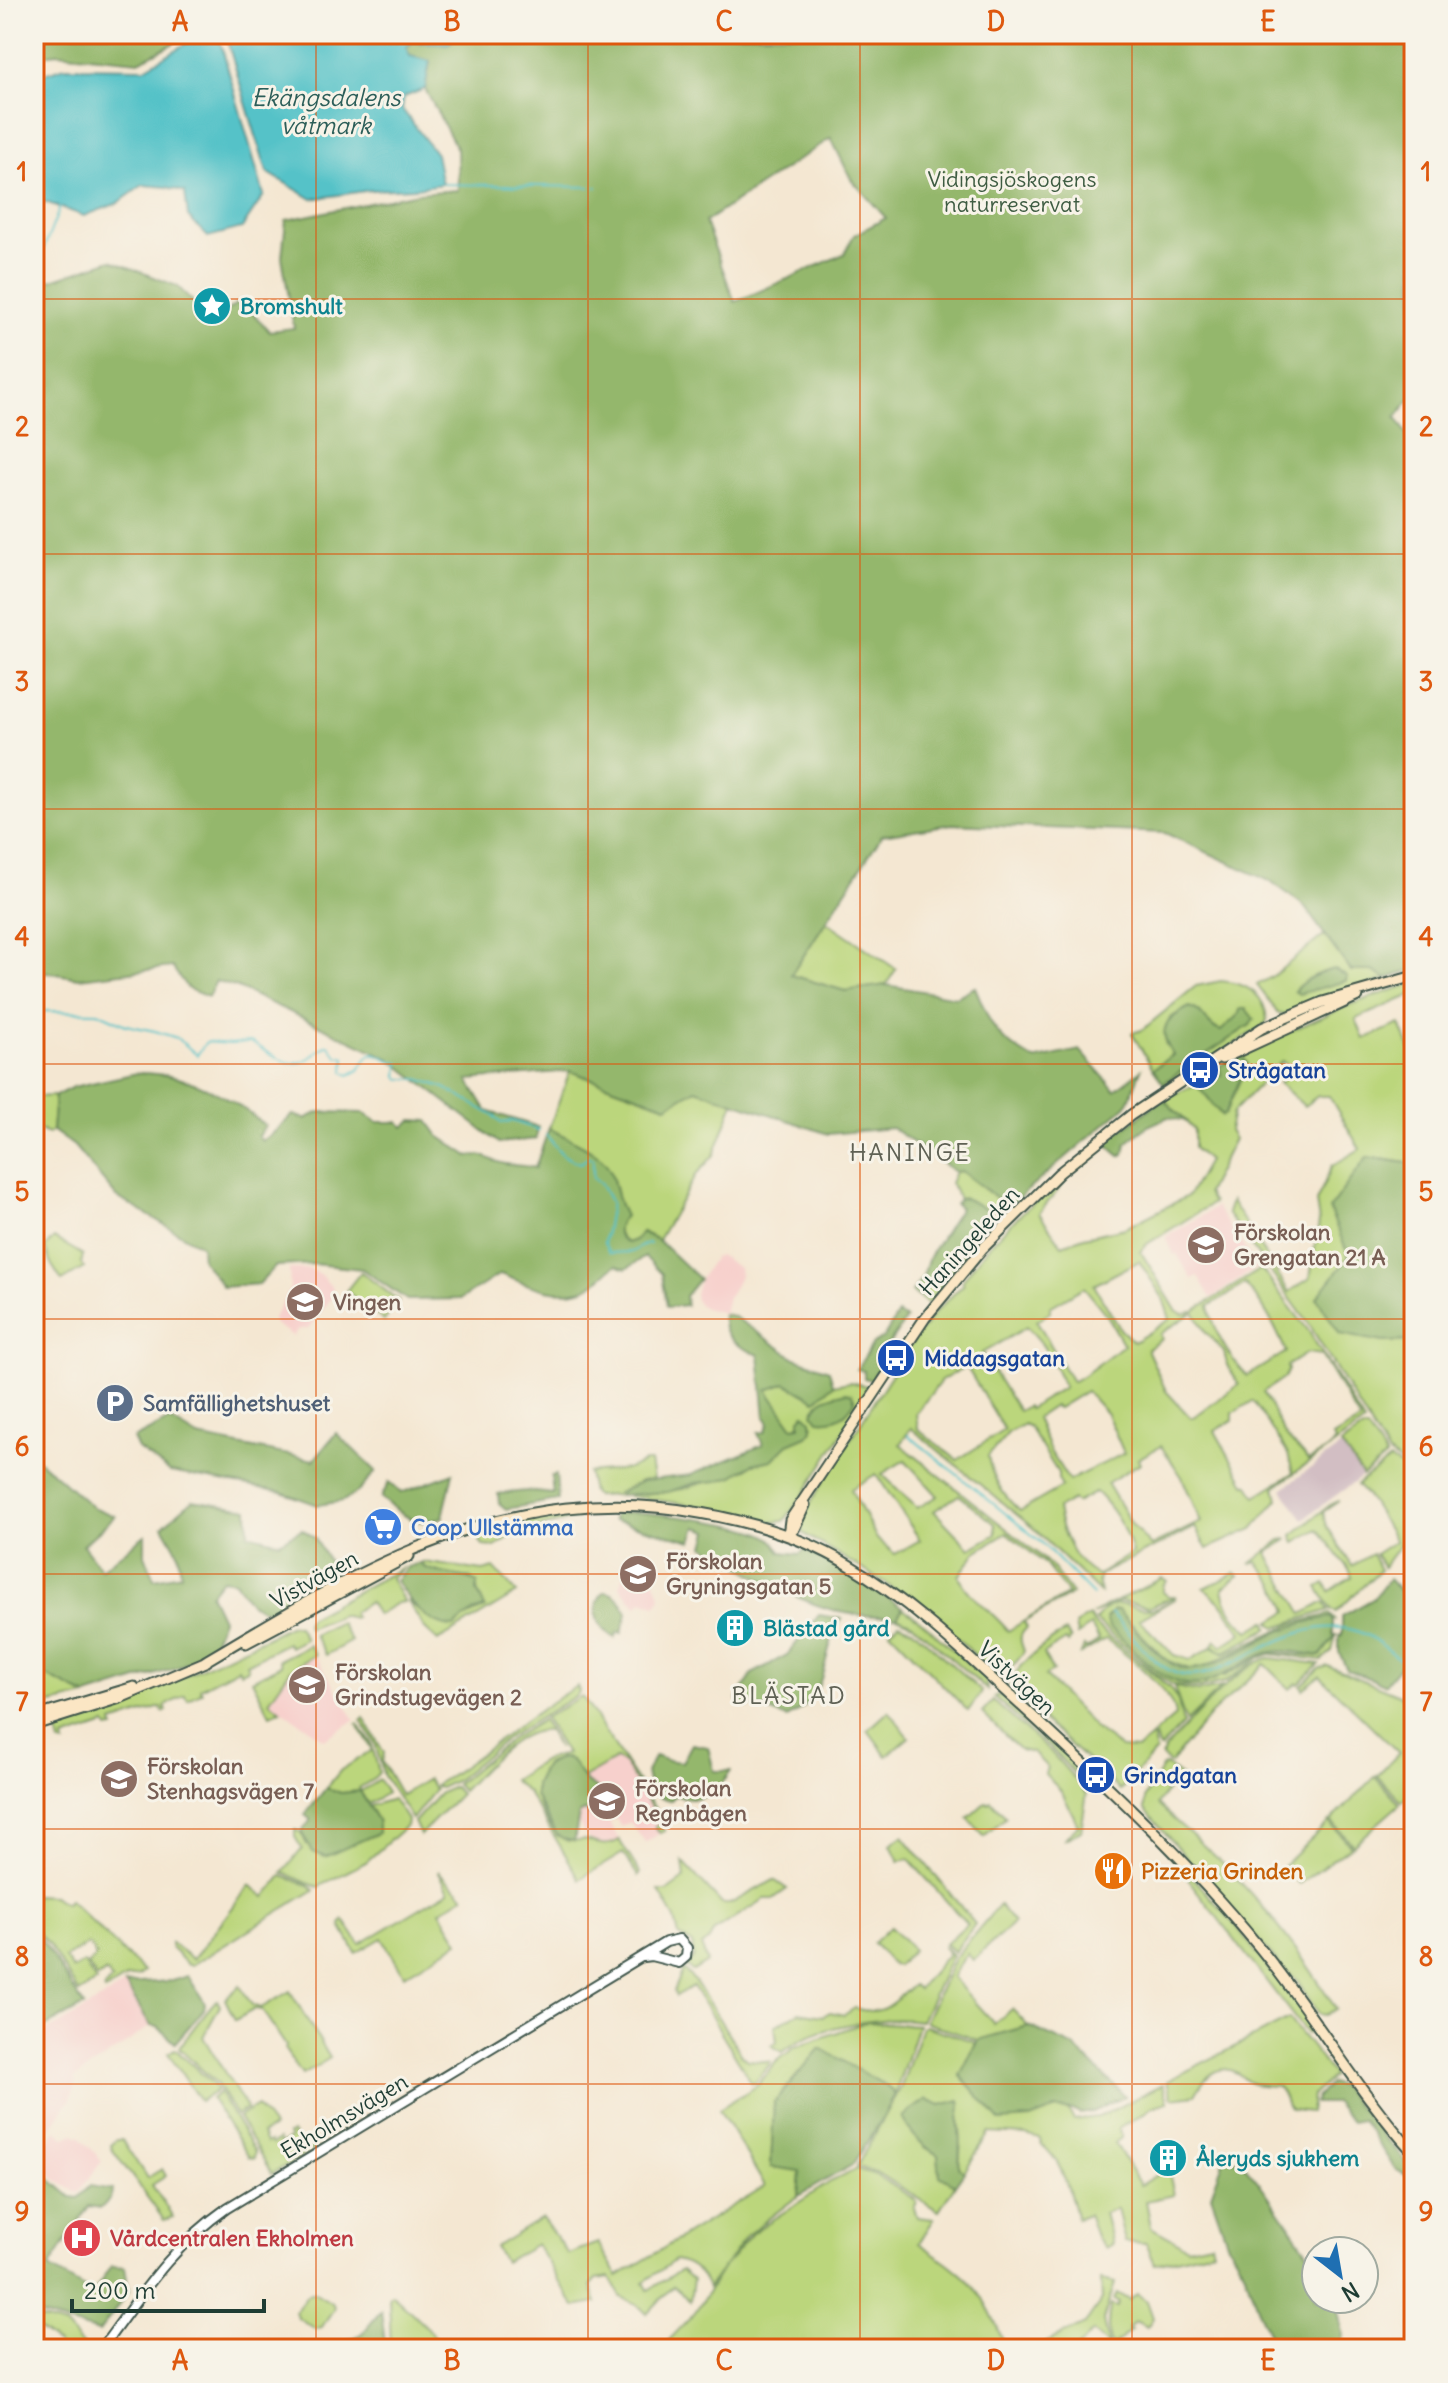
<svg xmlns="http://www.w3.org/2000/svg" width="1448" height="2383" font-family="Delius,sans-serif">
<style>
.built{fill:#f7d0cc}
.industrial{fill:#d2bec3}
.green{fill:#bbd67c;stroke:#6d8a58;stroke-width:2;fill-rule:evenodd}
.forest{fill:#94b76c;stroke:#5a7a50;stroke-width:2;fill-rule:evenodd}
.water{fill:#54c2c8;stroke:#3a807e;stroke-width:2}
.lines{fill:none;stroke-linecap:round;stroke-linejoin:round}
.stream{stroke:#54c2c8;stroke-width:2}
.tertiary-casing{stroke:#3f564c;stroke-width:12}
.secondary-casing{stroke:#3f564c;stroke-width:13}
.tertiary{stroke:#fff;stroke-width:8}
.secondary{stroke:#fbe6c4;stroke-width:9}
.grid{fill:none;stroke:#de580e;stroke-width:2;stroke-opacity:0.55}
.labels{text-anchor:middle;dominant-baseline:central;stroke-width:6;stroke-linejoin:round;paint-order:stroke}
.park-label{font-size:22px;fill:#3e5c42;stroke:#f7f3e8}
.culture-label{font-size:22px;font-weight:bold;fill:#0d838f;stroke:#f7f3e8;text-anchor:start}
.transit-label{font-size:22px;font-weight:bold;fill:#164399;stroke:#f7f3e8;text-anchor:start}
.education-label{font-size:22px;font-weight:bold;fill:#785e54;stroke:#f7f3e8;text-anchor:start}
.street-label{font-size:22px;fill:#1f3d34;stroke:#f7f3e8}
.service-label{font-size:22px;font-weight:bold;fill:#4e5e75;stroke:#f7f3e8;text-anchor:start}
.shop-label{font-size:22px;font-weight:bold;fill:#366cbe;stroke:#f7f3e8;text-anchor:start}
.food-label{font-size:22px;font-weight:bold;fill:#c56008;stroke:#f7f3e8;text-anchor:start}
.health-label{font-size:22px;font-weight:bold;fill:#be3a42;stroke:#f7f3e8;text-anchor:start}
.water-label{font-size:24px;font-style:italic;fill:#2c5e59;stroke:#f7f3e8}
.neighbourhood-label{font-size:24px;letter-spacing:2px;fill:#5f6154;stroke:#f7f3e8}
.neatline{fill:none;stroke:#de580e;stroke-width:3}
.grid-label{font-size:26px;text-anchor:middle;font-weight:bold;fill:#de580e}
</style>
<rect width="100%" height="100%" fill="#f7f3e8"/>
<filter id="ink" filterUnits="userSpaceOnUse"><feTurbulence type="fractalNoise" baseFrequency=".0125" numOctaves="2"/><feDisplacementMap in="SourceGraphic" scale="16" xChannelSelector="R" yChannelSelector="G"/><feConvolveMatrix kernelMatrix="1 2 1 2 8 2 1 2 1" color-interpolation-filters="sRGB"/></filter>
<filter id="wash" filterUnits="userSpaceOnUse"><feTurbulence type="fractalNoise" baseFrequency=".006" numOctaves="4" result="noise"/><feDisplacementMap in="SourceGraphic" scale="32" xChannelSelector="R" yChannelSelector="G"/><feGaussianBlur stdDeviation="1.8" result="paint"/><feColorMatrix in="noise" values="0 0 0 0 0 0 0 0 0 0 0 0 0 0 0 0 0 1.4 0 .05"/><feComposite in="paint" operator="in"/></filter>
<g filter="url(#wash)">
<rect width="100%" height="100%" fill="#f4e7d2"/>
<path class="built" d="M1216,1207l42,60 -47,31 -13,-22 -6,3 -15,-25 -3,1 -8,-18z
M720,1256l19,12 1,8 -12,21 -4,16 -20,-5 -8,-6 -1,-9 5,-14 14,-22z
M289,1269h21l10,5 16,18 -28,37h-10l-5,7 -20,-13v-5l17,-29z
M629,1557l19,5 13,36 -5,7 -14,-5 -4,7 -18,-20z
M315,1655l40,65 -31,19 -55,-38 22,-32z
M616,1759l9,4 36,60 -5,3 4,7 -15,10 -15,-21 -9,5 -5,-8 -7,4 10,17 -9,5 -11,1 -12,-8 -27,-47z
M125,1984l26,42 -77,53 2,4 -5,16 -34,48 -3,-2v-108l25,-12z
M56,2130l9,7 9,-3 7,3 21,24 -24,32 -18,-10 -23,-21v-4z"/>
<path class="industrial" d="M1341,1446l22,30 -60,43 -21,-30z"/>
<path class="green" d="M826,921l70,48 -10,16 -41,6 -54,-16z
M1324,935l27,36h22l13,8 -102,36 -6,-2 -21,-28 16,-9z
M1221,981c24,2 44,12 46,39l-3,5 -99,62 -2,-4 87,-58 -11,-11 -17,18 -6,-2 -26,-23 -20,11 -5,26 8,10 -20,15 -21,-36 10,-3 54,-44z
M1414,983v11l-58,25 8,20 36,-15 14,34v106l-47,-7 -18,98 34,87 31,-1v131l-27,-19 -78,-129 -82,-111 4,-12 58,91 21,-14 9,-56 -3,-20 16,-36 28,-17 -31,-53h-11l-14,10 -25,-23 12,-14 -9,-8 -49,51 -4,19 5,8 -27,54 6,10 -66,41 -6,8 35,58 7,4 11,-3 67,-42 47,61 56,93 -89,64 3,12 -25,30 -46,20 -12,-22 -94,47 -3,6 2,13 -67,-65 -122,-100 -11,16 137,109 14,13 21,28 -48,28 3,6c-9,7 -7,13 -3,23 -6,11 -17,22 -30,22l-36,-34 -71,-55 -84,-51 -3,-8 12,-25 95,-150 30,-40 27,-26 -2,-2c25,-40 64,-73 99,-104l2,6 -24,29 23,32 22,-8 41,-9 63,-32 20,-35 -14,-13v-18l-31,-31 34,-15 22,-18 3,9 -22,13 22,28 25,-52 -6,-11 108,-48zM1139,1261l24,37 7,21 -36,23 -13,-12 -27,-45zM1245,1284c19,21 30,42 41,68l-39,24c-18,-19 -33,-44 -38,-70zM1084,1287l24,30 16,28c-20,13 -31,26 -52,37l-35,-61 13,-9v-5zM1194,1312l11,19 19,21 3,13 12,20c-18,11 -30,23 -48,33l-25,-27 -19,-42 15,-10 -2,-5zM1027,1327c18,17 27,37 37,60l-35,22 -2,-3 -9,5 -36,-58zM1307,1353l14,2 39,66 -27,16 2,4 -5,7 -22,13c-7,-12 -18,-17 -25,-29 -7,-13 -12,-27 -20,-40l21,-14 4,-8 -1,-4zM966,1366l38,64 -47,30 -39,-31 -2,-16 25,-32zM1086,1391l21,23 17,39c-19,11 -37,17 -55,28l-19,-30 -14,-33 18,-12 4,2zM1253,1401l35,53 5,19 -37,23 -7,-11 -4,-1 -30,-53 18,-11v-7zM1024,1424l5,3 29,46v6l4,8 -42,24c-17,-15 -28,-32 -32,-55l20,-23zM1161,1446l21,31 19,45 -50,24 -19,-21 -25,-42 33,-20 -2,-4zM905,1460l33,36 -21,12 -35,-34zM876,1474l44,66 -25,14 -18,-15 -26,-50zM1096,1492c17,17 30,37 36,61l-34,22c-22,-7 -38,-44 -41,-66l16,-9 3,3zM959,1495l36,29 1,10 -26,15 -36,-38zM1007,1533l37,30 24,31 -60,37c-14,-19 -40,-33 -49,-55l17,-24z
M570,1071l96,35 30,-17 38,13 -20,53 -18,20 -38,65 -16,-8 -7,8 -8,3c-13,-6 -11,-17 -3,-28 -9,-17 -7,-25 -13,-42 -8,-23 -42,-33 -62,-45z
M55,1096l-3,34 -4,4 -14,-7v-30z
M961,1171l47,36 -13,11c-9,-9 -23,-19 -36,-19l-9,-16 5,-11z
M986,1237l-58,67 -9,-7 11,-13 19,-14 20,-27z
M54,1238l29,17 -2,9 3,4 -22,13 -12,-19 -5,-15z
M361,1272l38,29 -15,20 -38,-30z
M850,1382l21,5 -67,107 -20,27 -10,1 -75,-16 -71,-10 55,-7 64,-20 5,-5 24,-10 12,-10 19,-8 6,-11 -8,-11 -9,15 -3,-2 -27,-37 20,-7 30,17 17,-15z
M1367,1429l19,28 -23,19 -22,-31 20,-15z
M1390,1460l24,15v51l-31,41 -8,-13 20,-13 -24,-40 -14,-16z
M645,1462h5l3,17 -11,2 -23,12 1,2 -24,1 -4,-3 -4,-20 40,-4z
M1339,1501l-16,11 4,14 25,40 20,-12 8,16 -44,42 -4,-2 -14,-23 7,-4 5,8 22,-14 -2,-6 -32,-42 -23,13 -3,-7 38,-30z
M578,1513l5,4 -67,16 -21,14 -12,-1 -8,-14 41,-11z
M1288,1539l-21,14 36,61 21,-12 5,8 -53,17 -6,-5 18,-11c-7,-19 -16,-34 -31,-49l-7,2 31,-24z
M423,1562l60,9 11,-3 23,25 -79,48 -13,-12 -18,-29 13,11 44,7 21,-10 -14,-30 -34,-4 -15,-8z
M403,1567l-12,11 13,24 -7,1 -20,12 -8,-13 -17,11 3,4 -3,1 -11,-3 -33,13 -2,-4 2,-6z
M1236,1573l3,3 -16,12c3,19 12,31 26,43l17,-10 3,7 -42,23h-6l-8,-6 3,-5 6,6 20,-13 -20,-29 -18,-16z
M1162,1578l5,3 -4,5v6l5,4h8l-27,11 -29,-6 -28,13z
M1176,1598l-37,22 35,35 16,5 22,-13 13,7 66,-30 39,-10 6,7 -6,-4 -48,13 -78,37 -15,2 -23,-9 -48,-50 -9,17 47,41 69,8 41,-23 55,3 15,-21 -4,16 -10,9 -52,-6 -11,4 -34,24 -26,6 -26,-3 -17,-11 -61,-54c23,-29 33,-9 56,-11 9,-1 17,-7 25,-11z
M903,1608l22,16 61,56 1,10 -74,-66 -16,-7z
M1089,1616l7,10 74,62 8,13 5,23 -22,24 -3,-1 -4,-13 21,-18c-1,-25 -49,-61 -69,-77l-25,15 3,-8 2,3 13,-9 -8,-14 -14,9 -2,-10z
M340,1622l11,19 -25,14 -12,-20z
M899,1623l14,6 69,63 -14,19 -78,-80z
M291,1625l7,1 7,13 -15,8 -3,-4 -41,21 2,5 -7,3 -3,-4 -38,20 2,4 -14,8 -3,-5 -20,11 1,5 -3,1 -2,-5 -48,16 1,5 -6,1 -2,-4 -42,14 1,5 -5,-1 -4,-15 7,-7c79,-26 154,-58 228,-96z
M1066,1632l5,7 -3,4 -2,-3 -23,14 10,17 -8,5 53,55 23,17 17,1 14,-13 4,16 -36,38 -109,-99c-5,-20 38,-51 55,-59z
M309,1645l6,10 -24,14 -22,32 12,9 -11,5 -18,-35 29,-15 -2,-5z
M1269,1658l50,6 -20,20 -2,-1 -7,6 -25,-25 -54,50 -41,50 -8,-7 2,-7c24,-26 72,-84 105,-92z
M1328,1666l86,35v91l-12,10 -25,-26 22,-23 -79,-77 -17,13 -2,-3 18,-17z
M34,1670l53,26 -53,12z
M577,1686l2,5 -2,4 -70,43 -52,43 -15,7 -4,-1 -1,-2c50,-31 91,-69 142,-99z
M1174,1687l24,4 24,-4 -36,35z
M997,1695l7,1c19,17 87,74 85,93l-38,-41 -57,-51z
M582,1696l77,119 6,16 -5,2 -5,-7 6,-3 -37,-60 -8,-4 -33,19 -16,-20 -21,5c-4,7 -10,16 -11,23 -2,14 17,48 30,54 7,3 12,-1 19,0 13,2 21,9 35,0l21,33 -2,3 -15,-23 -43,26 -52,-86 -15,-13 31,-20 22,-6 -22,-36z
M993,1701l57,50 32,36 2,5h3l-6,39 -18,9 15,-15 -16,-33 -17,-18 2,-7 -14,-14 -13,-3 -38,-37z
M889,1711l20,26 -22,19 -19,-26z
M364,1718l20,35 -2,9 19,33 27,-16 7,11 -23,29 -28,-43 -9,-33 -14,-23z
M542,1720l17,29 -11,-18c-31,-4 -65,39 -86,60l-6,-7 54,-44z
M357,1723l14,19 8,30 -4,6 -16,10 2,3 18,-11 8,13 -19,11 -8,-13 -19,2 -15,-5 15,-18 32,-20z
M1166,1765l17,13 -16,11 -9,16c21,20 44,38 64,58 43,43 82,94 114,146l-11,6 -7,-1 -21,-34 -13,-10 -139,-160v-13l17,-30z
M1375,1777l25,27 -47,41 -22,-24z
M454,1787l6,7 -40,41 -6,-13 26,-29z
M393,1799l14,21 -1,6 -40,36 -48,25 -35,-14 19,-24 -7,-12v-7l6,2 6,13 71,-23 -9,-16z
M991,1801l15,16 -22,19 -16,-18 18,-16 2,1z
M1329,1822l22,24 -52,38 -16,-18z
M903,1836l72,88 -21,28 -9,-8 22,-20 -58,-65 -10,2 -8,-16z
M1168,1853l9,6 59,67 79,103 -8,5z
M683,1862l39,42h8l44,-24 13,9 -14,10h-8l-51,32 -5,9 -8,6 6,16 -14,9 -7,-4 8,-10 -2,-13 -13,-8 -4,-17 -16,-28h8l18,-13z
M438,1871l26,25 -24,15 19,31 -55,33 -22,-37 -26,15 -15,-27 1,-5 2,-1 16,24 89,-53z
M282,1876l26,9 6,5 -122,75 -6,-2 -15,-15v-5l22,16 57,-74 15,12z
M34,1895l19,1 12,8 4,-4 75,72 -5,4 -13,2 -21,13 -1,-3 8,-8 -6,-8 -9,6 -9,-13 8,-9 -7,-12 -24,14 8,12 11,-7 12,19 -17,11 -30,-48 -15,-16z
M999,1905l15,18 -41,37 -6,-7 -15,24 42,47 18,-15 16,17 -50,14 -51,-17 -2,-2 30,-64z
M890,1927l23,23 -16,16 -5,-2 -19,-21z
M943,1946l9,9 -31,66c-40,-5 -107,4 -138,31l-12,-7 6,-3 -2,-16 24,-14 24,4 7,-4 14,3 11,-7c28,10 38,-6 58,-23l5,4 30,-35z
M683,1970l12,11 47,74 6,5 23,2 -15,20 -4,1 -59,-97 -17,10 -2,-5z
M240,1986l12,19 9,3 29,-17 40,67 -28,17 -17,-25 1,-4 -24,-36 -7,-1 -20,11 -10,-21z
M217,2000l3,6 -17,31 44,72 -11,6 -19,-31 -38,-36c3,-5 34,-46 38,-48z
M1289,2019l44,56 -21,21 -2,16c-35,-3 -16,-6 -33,-26 -8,-1 -18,0 -26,-3 -6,-2 -10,-9 -16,-11 -19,-10 -32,8 -40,23l-23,3 -5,-17z
M866,2022l52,3 -23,69 -9,-8 -66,-37 -46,54 -3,64 30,3 -3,26 -51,39 -39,53c-6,-16 -17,-25 -33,-28l-31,22 4,8 33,-20 12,10 -3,21 -17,-15 -26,28 -10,-10 -16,-7 -11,-20 -13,2 -6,7 6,17 -22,4 -39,-63 -32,18 -9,-15 47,-29 26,36 30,-11 20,33 147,-90 -46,-77 39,-24 18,-23 19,-15z
M925,2026l51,16 -15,33 69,44 26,-10 12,1 6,10 25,-3 64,-33 5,18 -13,4 -37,23 4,8 -7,6 25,42 28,-17 6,27 -28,6 5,26 36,20 24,-5 2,8 -58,14 -9,-21 -21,-1 -8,-34 -13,5 8,31 -7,4 -8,-10 -9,-23 -11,4c-8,-27 -13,-57 -36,-75l-1,-5 -14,-4 -37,-2 -25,39 -5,-4 2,-28 -2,-24 -34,31 13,8 2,21 15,9 -16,26 -61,-38 -21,-7 44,-79 21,-60z
M175,2049l38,35 4,6 -17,11 -32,-48z
M219,2092l36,60 -1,6 -5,-1 -38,-58z
M257,2106l16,21 -11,7 4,9 4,-2 2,3 7,-4 2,4 9,-5 -2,-4 4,-2 11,18 10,-6 2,3 -43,26 -34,-57z
M117,2140h5l25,38 15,-9 4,7 -14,9 21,32 -9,3 -52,-71 -1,-4z
M857,2169l19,6 38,24 3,3 -3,6 3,9 17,2 -15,24c53,36 64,45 87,106h-335l-2,-9 26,-27 27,-44 30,-36 78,-51z
M1101,2280l14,3 -12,37 5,26 -15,-14 -17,17h-29l-2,-6 40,-19 17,-24z
M314,2292l19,12 1,4 -12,19 -6,2 -19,-12 -2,-6 13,-17z
M1117,2293l12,7 8,-6 10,7 6,17 -6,9 -12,-6 -7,7 3,2 -17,15 -4,-2c-3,-14 -3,-25 1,-38l6,2 2,-4 -5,-3z
M392,2294l37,35 9,16 -3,4h-44l-2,-53z
M34,2318l31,8 20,22 -28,1 1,-5 -24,-18z"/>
<path class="forest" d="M34,34h158l-53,27 -82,-8 -23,3z
M460,34h954v361l-18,22 18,28v525l-28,9 -13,-8h-22l-48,-66 -31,-23 -107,-49 -213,-9 -70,11 -91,140 54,16 41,-6 70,12 19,-10c18,42 18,49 59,73l46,-10 35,40 26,-20 -14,35 -119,102 -47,-36 -6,1 -63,-44 -64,6 -132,-45 -29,17 -97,-35 -102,9 19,31 51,16 -2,12 -37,4 -110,-85 -151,-70 -22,-7 -8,16 -20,-8 -16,-22 -93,11 -45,-8v-689l6,-5 9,5 62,-21 66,26 36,35 28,-21 28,31 25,-3 -12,-71 4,-37 132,-27 40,-3 -1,-41 -32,-60 5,-28 -21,-5 -3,-9 7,-5 35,2zM831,138l20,41 35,39 -32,17 -10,19 -109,48 -30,-80z
M1333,969l14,7 -1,5 -47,13 -5,-3c9,-11 25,-18 39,-22z
M1190,1007c14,4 17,20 31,24l18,-17 1,-5h6l8,10 -4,6 -87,58 -10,-14 20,-14c-17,-25 -8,-36 17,-48z
M1241,1053l6,11 -22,50 -3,2 -23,-28 22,-13 -2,-9z
M137,1073c47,-1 95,23 128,53l-7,10 4,5 9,-6 22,-20 12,4 14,-7 44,1 14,9h22l5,5 8,-7 16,1 11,15 30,20c18,-3 16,3 32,7 10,3 23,2 34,5l14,-40c20,12 54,22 62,45 6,17 4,25 14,43 -9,10 -11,21 2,27l8,-3 6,-8 17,8 41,39 -14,17 1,9 -19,2 -5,-33 -17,-17 -19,12 -10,-4c-10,6 -19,19 -30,23 -29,11 -60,-4 -86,-14l-39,25 -54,1 -45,-31 -48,-5 -38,2 -17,18 -36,3 -21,-27 -1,-14 -84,-49 -43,-51 -22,-16 3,-34 18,-9z
M1163,1099l23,22 -18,-4 -20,9 -22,17 -2,11 -4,2 -16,-14z
M1367,1157l47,7v177l-31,1 -43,-8 -23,-36 32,-42 -20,-47z
M964,1198c13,7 30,11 33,27l-11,12 -17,6 -26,35 -13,6 -11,13 -7,-5 11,-16 6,-19 31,-49 -5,-4 4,-5z
M723,1314l10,2 62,42 34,12 4,15 -17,15 -30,-17 -19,7 26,37 7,-1v-8l5,-4 6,6 1,10 -5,6 -19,8 -16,16 -19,4 -20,12 -15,5 -22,2 -28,9 -48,3 -2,-2 24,-12 49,-6 72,-30 -5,-12 7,-1 4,-9 -4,-6 -6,-62c-20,-8 -39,-17 -36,-41z
M898,1314l8,5 -20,29 1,13 -12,12 -2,8 -9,-3v-7l-7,-2 15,-24 12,-8z
M847,1392l5,2 3,7c-8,15 -21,21 -37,19l-5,-7c6,-16 18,-17 34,-21z
M170,1420l28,17 116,23 22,-27 40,38 -16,19 -17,11 -25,4 -36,-13 -112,-20 -32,-23 -5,-10z
M34,1460l7,2 51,45 23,9 -32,29 18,24 44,-34v20l9,24 27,-5 -3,-22 -15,-26 30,-26 55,9 1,25 30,8 23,-13 13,9 22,39 -64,37 -23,-11 -15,-22 -13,-2 -12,15 12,25 -12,32 -31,16 -92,29 -53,-26z
M453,1473l-10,44c-29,12 -39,-2 -62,-19l8,-16 12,11z
M556,1475l2,25 -52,9 -7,-6 -1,-9 29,-3 26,3 -2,-18z
M633,1512c28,2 114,11 136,25 5,3 9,10 12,15l18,2 6,-4 6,3 56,31 36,24 -6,9c-19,-1 -39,-1 -57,-5 -48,-11 -92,-42 -135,-66l4,-15 -12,-4 -5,14 -79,-21 1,-6z
M423,1562l-1,4c20,11 42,7 56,17l-1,8 8,17 -12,4 -19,15c-24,0 -47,-27 -58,-47l11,-13z
M1389,1579l23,25 2,6v65l-13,-10 -16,19 -38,-14 -8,-18v-16l3,-1v-19l31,-17z
M604,1592c11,0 19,10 23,21l-5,20 -4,-1 -3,6c-18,-10 -25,-30 -11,-46z
M1114,1610h4c16,17 41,51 63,58 26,8 77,-28 102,-38 15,-6 31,-10 48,-13l2,4v14h3l-16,21c-16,-3 -40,-8 -56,-2 -31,10 -55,42 -92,26 -21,-9 -45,-38 -63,-53l-3,-9z
M819,1615l23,4c-25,38 -8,75 -55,99l-34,-13 -5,2 -11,-7 15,-26 35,-19z
M692,1744l16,3 6,24h17c-13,21 -31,35 -55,24l-5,5c-16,0 -23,-13 -25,-28l9,-16 10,4 17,2z
M561,1758l10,2 14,21 17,11c1,9 -1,19 -6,26l-11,-7 -6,3 -5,27 -12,-2 -5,-4 -22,-39v-11l9,-19z
M326,1788l15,5 19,-2 18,31v11l-53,24 -12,-5 -12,-20 10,-12 -6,-5z
M34,1933l11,12 39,61 -50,27z
M188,1976l17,27 -1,6 -29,34 -17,-16 -7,-1 -26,-42 47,-3z
M1028,2026l45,20 52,50 -32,16 -13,2 -8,-4 -16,-1 -26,10 -30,2 -40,-46 18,-35z
M820,2048l66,38 9,8 -12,24 -31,47 -54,31 2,-25 -29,-4 3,-64z
M1330,2083l12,4 72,85v7l-18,-9 -34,-50 -11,2 -16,-19h-21l2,-5z
M927,2099l14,6 19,-5c3,11 -2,15 -1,26 1,14 1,27 0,41l5,5 -9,13 -15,-9 -2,-21c-17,-10 -28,-21 -36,-38z
M1224,2159h15l22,26 55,79v35h19l8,34 -2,16h-65l-16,-34 -16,-45 -16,-26 -17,-49z
M34,2165l37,32 7,1 12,-12 23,4 -3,9 -9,9 -12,-2 -40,62 44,25 18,-27 14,1 4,24 -30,41 -65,-18z
M381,2311l5,38h-43l6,-9 13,-6z"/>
<path class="water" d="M202,34h16l46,161 -22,33 -34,9 -20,-20 -3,-25 -18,-5 -24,-2 -25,18 -34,13 -50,-18v-121l31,-10 80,1z
M225,34h235l-12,10 -35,-2 -7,5 4,9 20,5 -5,28 -21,8 -2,12 34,45 6,30 -26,4 -45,2 -59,9 -45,-27z"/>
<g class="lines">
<path class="stream" d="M442,184l148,3
M596,187h1
M34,274l26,-67
M34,1011l64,1 28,13 29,6 22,7 20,17 9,-13 25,2 19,-2c17,7 38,31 58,17 8,-5 12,-11 21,-14l9,12h7l-1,15 5,3 10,-5c15,-28 16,-13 40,-7l-1,13 2,3h19l24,8 51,29 7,7 11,-2 27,9
M546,1135c15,16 12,21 35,28l7,-6 5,2v19l7,5 11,20 -7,40 5,10 23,-1 15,-9 3,1
M908,1435l133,107 52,53
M1111,1613c19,18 37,48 62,59 47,22 116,-65 186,-40 20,7 38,26 55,39"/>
</g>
</g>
<g filter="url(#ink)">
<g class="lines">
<defs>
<path id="tertiary" d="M101,2349c41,-55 69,-101 126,-141l439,-266 13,-3 8,9 -1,9 -7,6 -28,-7 -8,1"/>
<path id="secondary" d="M1222,1059l136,-63
M788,1535l2,-15 135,-202 58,-70 76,-75 72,-58 131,-87 61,-26 91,-26
M788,1535l6,-6 11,-24
M246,1643l163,-87
M204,1662c157,-94 305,-184 496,-149 53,9 103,24 149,52 66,39 120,93 176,144 82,76 163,151 234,238 55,67 97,142 155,206
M34,1717l100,-30
M34,1725l86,-27 87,-37"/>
</defs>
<use href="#tertiary" class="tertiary-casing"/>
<use href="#secondary" class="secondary-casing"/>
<use href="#tertiary" class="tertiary"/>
<use href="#secondary" class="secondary"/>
</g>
</g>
<path class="grid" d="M316,34v2315M588,34v2315M860,34v2315M1132,34v2315M34,299h1380M34,554h1380M34,809h1380M34,1064h1380M34,1319h1380M34,1574h1380M34,1829h1380M34,2084h1380"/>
<defs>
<symbol id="sight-disc" viewBox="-11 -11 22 22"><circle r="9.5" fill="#0f9aa8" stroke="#f7f3e8"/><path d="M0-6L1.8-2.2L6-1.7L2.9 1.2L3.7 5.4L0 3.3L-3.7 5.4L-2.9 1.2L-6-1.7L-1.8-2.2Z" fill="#fff"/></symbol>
<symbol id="bus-disc" viewBox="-11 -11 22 22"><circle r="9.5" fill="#1a4fb4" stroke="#f7f3e8"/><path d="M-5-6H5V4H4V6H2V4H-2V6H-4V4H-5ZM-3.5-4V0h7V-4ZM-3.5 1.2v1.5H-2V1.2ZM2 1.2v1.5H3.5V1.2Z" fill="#fff"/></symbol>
<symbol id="school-disc" viewBox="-11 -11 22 22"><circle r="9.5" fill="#8d6e63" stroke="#f7f3e8"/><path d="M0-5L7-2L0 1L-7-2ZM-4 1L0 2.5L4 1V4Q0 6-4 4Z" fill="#fff"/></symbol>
<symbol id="parking-disc" viewBox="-11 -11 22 22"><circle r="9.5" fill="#5c6f8a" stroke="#f7f3e8"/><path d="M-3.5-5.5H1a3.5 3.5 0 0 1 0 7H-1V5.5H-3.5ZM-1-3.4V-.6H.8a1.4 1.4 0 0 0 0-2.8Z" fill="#fff"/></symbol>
<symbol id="supermarket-disc" viewBox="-11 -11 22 22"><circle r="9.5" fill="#3f7fe0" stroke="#f7f3e8"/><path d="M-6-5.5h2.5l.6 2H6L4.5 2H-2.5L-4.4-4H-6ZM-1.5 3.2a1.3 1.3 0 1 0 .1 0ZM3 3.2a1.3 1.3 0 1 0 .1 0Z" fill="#fff"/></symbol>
<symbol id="building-disc" viewBox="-11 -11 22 22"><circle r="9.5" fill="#0f9aa8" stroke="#f7f3e8"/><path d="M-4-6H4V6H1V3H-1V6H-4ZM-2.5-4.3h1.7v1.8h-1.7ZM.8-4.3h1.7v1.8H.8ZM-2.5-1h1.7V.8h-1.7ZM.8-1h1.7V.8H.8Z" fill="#fff"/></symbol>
<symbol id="restaurant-disc" viewBox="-11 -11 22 22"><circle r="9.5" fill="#e8710a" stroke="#f7f3e8"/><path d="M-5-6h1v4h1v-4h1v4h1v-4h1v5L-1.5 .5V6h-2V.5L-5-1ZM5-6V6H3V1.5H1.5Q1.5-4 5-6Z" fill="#fff"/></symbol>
<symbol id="hospital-disc" viewBox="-11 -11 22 22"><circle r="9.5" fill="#e0444e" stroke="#f7f3e8"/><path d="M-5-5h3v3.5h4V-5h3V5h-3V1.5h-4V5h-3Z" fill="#fff"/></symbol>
</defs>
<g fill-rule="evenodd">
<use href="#sight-disc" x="190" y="284" width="44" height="44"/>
<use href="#bus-disc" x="1178" y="1048" width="44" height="44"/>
<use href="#school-disc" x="1184" y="1223" width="44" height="44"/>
<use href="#school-disc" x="283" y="1280" width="44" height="44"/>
<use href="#bus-disc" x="874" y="1336" width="44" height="44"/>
<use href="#parking-disc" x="93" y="1381" width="44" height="44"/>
<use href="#supermarket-disc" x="361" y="1505" width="44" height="44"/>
<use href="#school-disc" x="616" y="1552" width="44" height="44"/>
<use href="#building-disc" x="713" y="1606" width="44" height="44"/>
<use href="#school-disc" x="285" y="1663" width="44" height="44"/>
<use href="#bus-disc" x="1074" y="1753" width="44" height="44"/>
<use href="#school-disc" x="97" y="1757" width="44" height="44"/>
<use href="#school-disc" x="585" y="1779" width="44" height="44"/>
<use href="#restaurant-disc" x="1091" y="1849" width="44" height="44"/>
<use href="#building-disc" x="1146" y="2136" width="44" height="44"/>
<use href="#hospital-disc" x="60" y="2216" width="44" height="44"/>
</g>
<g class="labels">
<g class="park-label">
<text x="1012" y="179">Vidingsjöskogens<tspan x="1012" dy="25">naturreservat</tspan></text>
</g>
<g class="culture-label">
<text x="240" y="306">Bromshult</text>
<text x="763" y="1628">Blästad gård</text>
<text x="1196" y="2158">Åleryds sjukhem</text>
</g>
<g class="transit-label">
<text x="1228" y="1070">Strågatan</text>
<text x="924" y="1358">Middagsgatan</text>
<text x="1124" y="1775">Grindgatan</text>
</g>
<g class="education-label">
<text x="1234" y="1232">Förskolan<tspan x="1234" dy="25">Grengatan 21 A</tspan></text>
<text x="333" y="1302">Vingen</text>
<text x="666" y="1561">Förskolan<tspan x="666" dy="25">Gryningsgatan 5</tspan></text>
<text x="335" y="1672">Förskolan<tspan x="335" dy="25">Grindstugevägen 2</tspan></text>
<text x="147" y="1766">Förskolan<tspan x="147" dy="25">Stenhagsvägen 7</tspan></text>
<text x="635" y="1788">Förskolan<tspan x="635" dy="25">Regnbågen</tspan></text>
</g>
<g class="street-label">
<text transform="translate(969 1241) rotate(-48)">Haningeleden</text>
<text transform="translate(314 1579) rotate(-29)">Vistvägen</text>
<text transform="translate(1017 1678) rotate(43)">Vistvägen</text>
<text transform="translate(344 2116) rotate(-31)">Ekholmsvägen</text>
</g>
<g class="service-label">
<text x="143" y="1403">Samfällighetshuset</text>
</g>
<g class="shop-label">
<text x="411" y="1527">Coop Ullstämma</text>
</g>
<g class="food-label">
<text x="1141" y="1871">Pizzeria Grinden</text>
</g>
<g class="health-label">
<text x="110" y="2238">Vårdcentralen Ekholmen</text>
</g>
<g class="water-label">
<text x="326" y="97">Ekängsdalens<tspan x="326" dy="28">våtmark</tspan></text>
</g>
<g class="neighbourhood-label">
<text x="910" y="1152">HANINGE</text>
<text x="789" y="1695">BLÄSTAD</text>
</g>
</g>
<rect width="1448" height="2383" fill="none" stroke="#f7f3e8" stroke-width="88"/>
<g transform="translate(1340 2275) rotate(149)"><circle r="38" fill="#f7f3e8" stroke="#a1aaa0" stroke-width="2"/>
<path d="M0-6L14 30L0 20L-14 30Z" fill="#1f6fb2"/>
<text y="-12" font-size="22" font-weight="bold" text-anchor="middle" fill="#1f3d34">N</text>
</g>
<path d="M72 2299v12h192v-12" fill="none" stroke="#1f3d34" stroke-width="4"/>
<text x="84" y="2299" font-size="24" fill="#1f3d34" stroke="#f7f3e8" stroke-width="6" paint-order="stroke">200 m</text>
<rect x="44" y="44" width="1360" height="2295" class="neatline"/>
<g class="grid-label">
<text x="180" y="31">A</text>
<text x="452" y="31">B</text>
<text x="724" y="31">C</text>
<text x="996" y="31">D</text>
<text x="1268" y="31">E</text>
<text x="22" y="181">1</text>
<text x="1426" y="181">1</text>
<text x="22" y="436">2</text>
<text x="1426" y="436">2</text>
<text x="22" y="691">3</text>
<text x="1426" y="691">3</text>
<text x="22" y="946">4</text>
<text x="1426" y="946">4</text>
<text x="22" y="1201">5</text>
<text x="1426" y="1201">5</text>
<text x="22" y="1456">6</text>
<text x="1426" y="1456">6</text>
<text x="22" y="1711">7</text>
<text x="1426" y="1711">7</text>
<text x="22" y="1966">8</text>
<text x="1426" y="1966">8</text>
<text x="22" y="2221">9</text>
<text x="1426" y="2221">9</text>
<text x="180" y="2370">A</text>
<text x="452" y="2370">B</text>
<text x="724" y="2370">C</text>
<text x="996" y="2370">D</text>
<text x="1268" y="2370">E</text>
</g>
</svg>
